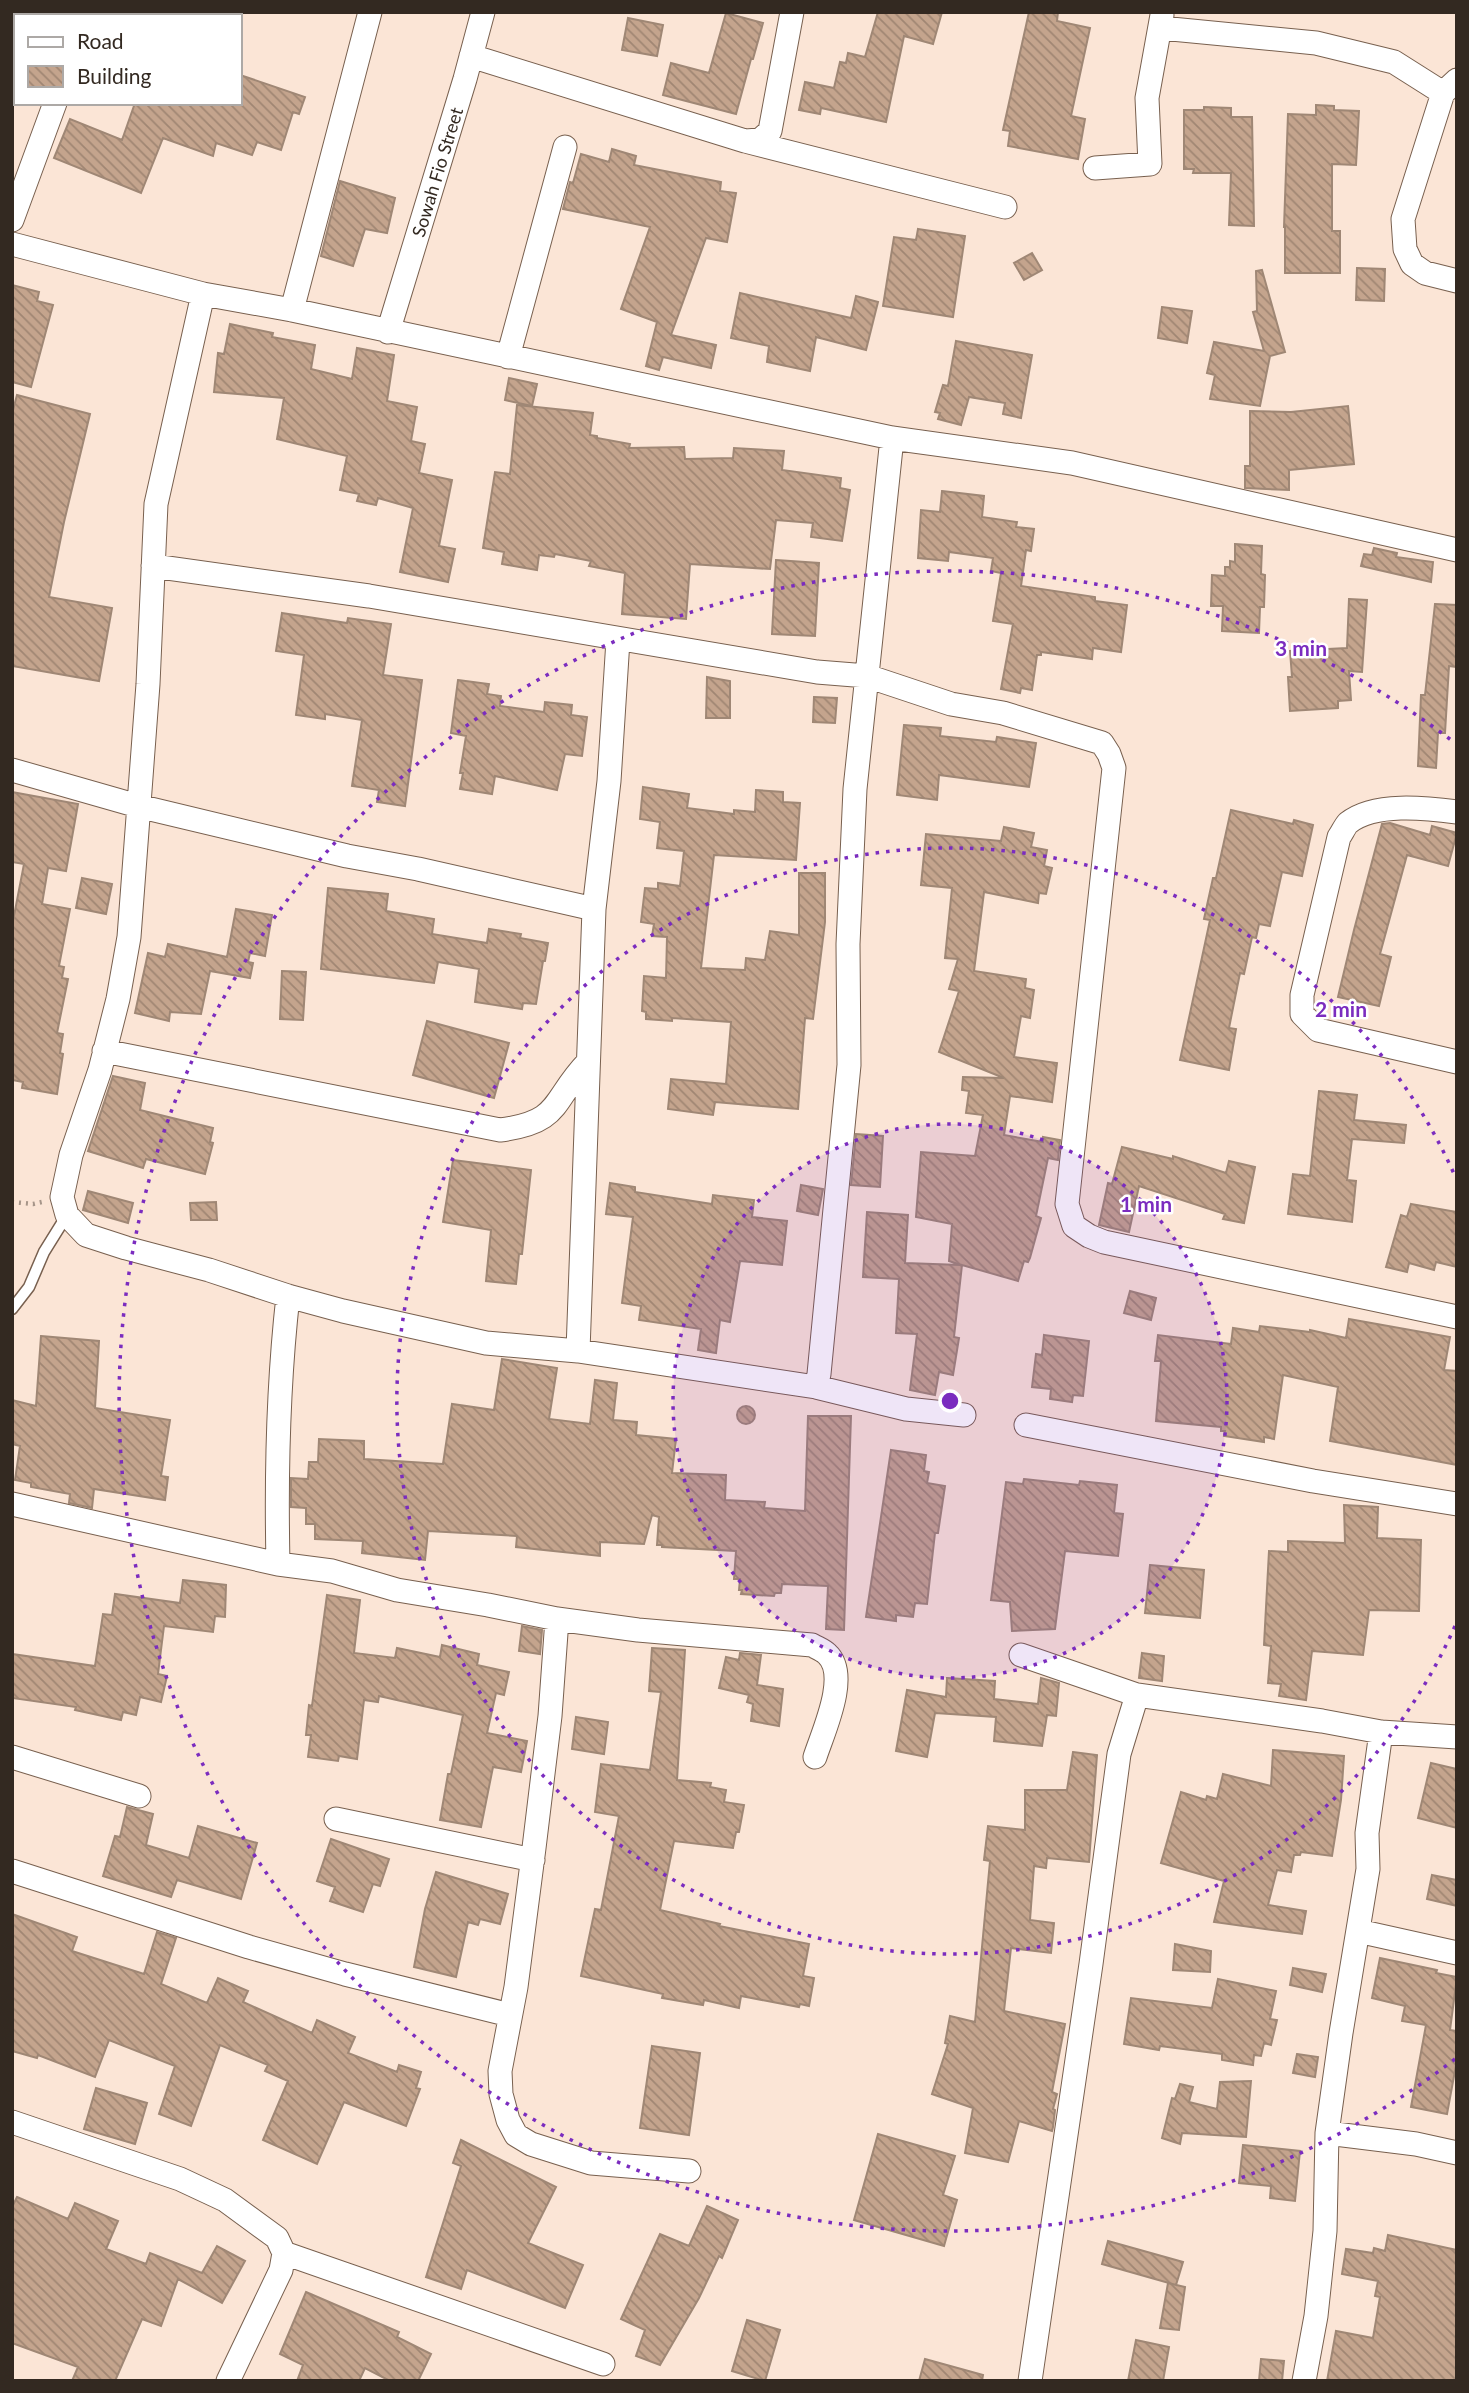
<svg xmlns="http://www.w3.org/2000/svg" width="1469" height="2393" font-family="Lato,sans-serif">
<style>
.building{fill:url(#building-back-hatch);stroke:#9f8775;stroke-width:2}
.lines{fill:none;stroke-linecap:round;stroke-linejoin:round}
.service-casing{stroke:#78604f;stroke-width:13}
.minor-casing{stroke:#78604f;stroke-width:25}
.path{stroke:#a69589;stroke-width:4.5;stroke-dasharray:2 5;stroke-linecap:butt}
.service{stroke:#fff;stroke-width:10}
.minor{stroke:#fff;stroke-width:23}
.ring{fill:none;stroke:#7b2cbf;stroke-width:3.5;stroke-dasharray:3.5 7}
.labels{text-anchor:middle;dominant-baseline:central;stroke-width:5;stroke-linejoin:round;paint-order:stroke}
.street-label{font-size:18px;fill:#332921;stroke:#fff}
.centre{fill:#7b2cbf;stroke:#fff;stroke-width:3.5}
.ring-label{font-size:21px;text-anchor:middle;font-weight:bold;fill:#7b2cbf;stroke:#fff;stroke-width:5;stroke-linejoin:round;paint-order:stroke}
</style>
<defs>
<pattern id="building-back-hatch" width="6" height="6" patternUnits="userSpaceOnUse" patternTransform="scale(1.75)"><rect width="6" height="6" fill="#c4a48d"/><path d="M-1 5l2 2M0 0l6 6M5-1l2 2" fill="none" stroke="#a08673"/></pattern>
</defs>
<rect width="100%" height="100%" fill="#fbe5d6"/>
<path class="building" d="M878,12h64l-9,32 -29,-8 -18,86 -65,-14 -1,6 -21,-4 6,-28 29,6 6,-26 6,1 2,-10 17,4z
M1029,12h29l-1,9 33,7 -19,88 14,3 -7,40 -70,-13 2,-15 -7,-1z
M726,13l37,10 -10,36h-2l-15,55 -73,-19 8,-32 38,10z
M628,18l35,7 -6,31 -35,-6z
M240,75l65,22 -6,17 -6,-2 -12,38 -24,-8 -5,13 -36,-12 -3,13 -50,-18 -22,55 -87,-35 16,-39 52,21 13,-37h105z
M1316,105l18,1v4l25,1 -3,54 -24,-1v67h8v42h-55v-46h-1l4,-113 28,1z
M1204,107l27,1v9h21l2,109 -25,-1 2,-52h-38l1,-4h-10v-59h20z
M612,149l24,7 -2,9 87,17 -1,9 16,2 -9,49 -21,-4 -35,97 45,10 -5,23 -48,-11 -4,13 -13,-4 11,-44 -36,-13 29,-82 -87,-18 7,-27 3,1 8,-29 28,8z
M340,181l55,17 -8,35 -22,-4 -12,37 -32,-10z
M918,229l47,7 -12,81 -70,-11 11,-69 22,3z
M1032,253l10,17 -18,10 -10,-17z
M1357,268l28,1 -1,32 -28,-1z
M1262,270l23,82 -15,4 -10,50 -50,-7 5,-24 -8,-2 7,-31 50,9 -11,-39 4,-1 -1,-40z
M12,285l27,7 -2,9 16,4 -22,82 -19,-5z
M740,293l111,25 5,-22 22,6 -12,48 -50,-13 -6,34 -43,-9 2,-16 -38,-8z
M1162,307l30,4 -5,32 -29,-5z
M230,324l43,9 -1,4 43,8 -4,24 41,10 5,-31 37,7 -7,46 30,6 -6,34 14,3 -6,29 33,7 -13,66 16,3 -7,33 -48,-10 13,-64 -35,-10 -2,7 -19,-4 2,-7 -19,-4 7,-34 -70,-17 7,-41 -70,-6 4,-39 6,1z
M956,341l76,14 -11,63 -18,-4 2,-11 -36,-6 -8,28 -23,-6 2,-6 -5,-1 8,-27 5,1z
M509,378l28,6 -5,22 -27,-6z
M17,395l73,19 -26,108 -15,75 63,11 -13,73 -87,-15v-252z
M517,405l76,8 -3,22 7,1v2l33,6 -1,4 55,-1 1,12 48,-1 1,-10 50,3 -2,19 59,8 -1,10 10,2 -8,51 -31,-4 2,-14 -37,-3 -6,49 -80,-5 -4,55 -64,-5 3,-41 -36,-7 2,-5 -36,-7 -1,3 -15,-2 -2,15 -35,-6 2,-12 -21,-4 12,-76 15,2z
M1348,406l6,58 -65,6v20l-44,-2v-22h5v-55l41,1z
M942,491l42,5 -2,21 35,5 -1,5 18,2 -3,22 -5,-1 -5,36 74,11v4l32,4 -6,47 -28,-4 -1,11 -51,-7v3h-4l-5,35 -11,-2 -1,5 -19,-4 12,-65 -20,-3 8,-48 -10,-2 2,-13 -44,-6 -1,9 -30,-3 3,-48 19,2z
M1235,544l27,2 -1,28 4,1 -1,32h-4l-1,26 -37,-2 1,-25h-12l1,-31 13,1v-9h5v-6l5,1z
M1374,548l23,5 -1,4 37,5 -2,20 -70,-16 3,-12 8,1z
M776,560l43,3 -4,73 -43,-2z
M1349,599l18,1 -5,72 -13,-1 2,29 -13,1v7l-48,3 -2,-34h4l-2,-26 57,-3z
M1435,604l22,1v62l-8,-1 -4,67h-7l-2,35 -18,-2 3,-71h4z
M282,613l65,10 1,-5 43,6 -8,51 39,5 -17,126 -28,-4 2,-12 -27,-4 10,-66 -37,-6v5l-29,-4 8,-60 -28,-4z
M707,677l23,4v37h-24z
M458,680l31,4 -2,10 14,2 -1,10 44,6 1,-10 27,3 -1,10 16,2 -5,39 -17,-2 -8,36 -62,-14 -3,18 -32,-5 3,-16h-3l6,-37 -15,-3z
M814,697l23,1 -2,25 -22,-1z
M904,725l37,3 -1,8 56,6 1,-5 39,6 -7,44 -90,-12 -2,25 -40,-5z
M643,787l46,7 -2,14 47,6v-4l21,2 1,-22 27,2v10l17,1 -4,57 -82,-5 -13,113 44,2 1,-12 19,2 5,-29 29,4v-62h26v49l-12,97 -8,-1 -7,91 -83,-7 -2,13 -45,-6 3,-30 55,5 5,-62 -59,-4v3l-26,-2v-7l-4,-1 2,-35 22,2 1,-41 -15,-1 2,-12 -13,-2 4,-34 13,1v-6l22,3 4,-35 -27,-3 3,-26 -20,-3z
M12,792l66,12 -12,67 -18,-3 -6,36 28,5 -11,57 5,1 -2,11 6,1 -11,54 6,1 -3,19 3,1 -6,40 -35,-6 1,-6 -11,-2v-154l12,-62 -12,-2z
M1231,810l62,14 1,-4 19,5 -11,51 -20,-4 -12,54 -11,-2 -3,14 -4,-1 -8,37 -4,-1 -11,55 7,1 -7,41 -49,-10 30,-140 -6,-1 9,-41h3z
M1390,823l40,12 2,-9 25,7 -9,33 -41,-11 -27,99 11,3 -12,49 -41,-9 16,-67 28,-106z
M1004,827l30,6 -3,14 16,3 -3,16 8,2 -6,26 -7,-1 -1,10 -54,-11 -10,79 52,8 -1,9 9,2 -4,28 -9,-2 -7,41 43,6 -5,39 -42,-6 -6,39 39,7v-5l17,3 -2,20 -10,-2 -12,58 5,2 -11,40 -2,4 -4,-1 -6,20 -56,-16 -8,72 5,1 -6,37 -14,-3 -4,23 -25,-5 7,-56 -21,-1 3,-54 -36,-2 4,-65 41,3 -3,48 56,2 -12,-4 3,-37 -36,-7 5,-65 54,4 8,-41 -17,-2 3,-22 -7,-1 1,-13 41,1 -65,-26 20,-61 -10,-2 9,-30 -13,-1 7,-70 -31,-3 5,-51 75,7z
M82,878l30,6 -6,30 -30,-6z
M328,888l60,6 -2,17 48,8 -2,15 55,9 2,-14 32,5 -1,4 28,5 -3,18h-2l-7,43 -13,-1 -1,6 -47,-7 4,-33 -41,-7 -4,21 -113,-14z
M236,909l36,6 -7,41 -15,-3 -2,9 5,1 -3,15 -40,-7 -9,43 -31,-2 -1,9 -34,-8 13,-60 17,4 3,-13 59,13z
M282,971l24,1 -3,48 -23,-1z
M427,1021l82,22 -15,55 -81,-23z
M113,1076l32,7 -5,27 73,18 -3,14 3,1 -8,31 -59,-15 -3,9 -55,-17z
M1319,1091l38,4 -3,25 52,5 -2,18 -52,-4 -5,41 9,1 -4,41 -64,-8 5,-40 17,2z
M856,1134l27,2 -3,51 -29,-2z
M1122,1147l51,12v-3l53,17 3,-12 26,6 -11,56 -21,-4 2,-5 -86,-28 -10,46 -30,-7 9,-42 4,1z
M453,1160l78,10 -9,84h-3l-3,30 -30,-3 5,-51 -48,-8z
M610,1183l25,4v5l77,12 1,-9 41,5 -2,17 35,4 -5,44 -42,-4 -10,61 -10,-2 -4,33 -18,-3 3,-21 -62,-9 2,-14 -19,-3 11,-86 -27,-3z
M801,1185l22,4 -5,26 -21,-4z
M88,1191l45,12 -5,20 -45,-13z
M216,1202l1,18h-26l-1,-17z
M1411,1204l46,8v55l-21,-5 -2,8 -25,-7 -2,9 -21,-5 15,-52 6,2z
M1130,1291l26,7 -5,22 -27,-7z
M1349,1319l101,18 -6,33 13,1v94l-127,-24 8,-54 -55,-12 -9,64 -10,-2v5l-40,-6 1,-5h-4v-4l-65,-6 5,-60h-6l3,-26 73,9 2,-16 26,4 1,-6 50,6v-2l36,8z
M1044,1335l45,6 -6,55 -10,-1 -1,7 -22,-3 1,-10 -19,-2 4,-33 6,1z
M41,1336l58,5 -4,67 75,12 -9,56 7,1 -3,23 -71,-11 -2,19 -23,-5 1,-9 -39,-7v-4l-16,-3 5,-34 -8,-2v-44l24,6z
M502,1359l55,9 -8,51 41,5 5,-44 22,3 -4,37 24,2 -1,13 40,4 -4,34 54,2 -1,25 40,2 -1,6 41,3 3,-95h43l-7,214 -18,-1 2,-43 -46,-2 -1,9h-6l-1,3 -33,-2 1,-4h-3l1,-11h-6l2,-28 -74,-4v-2h-5l2,-28 -7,-2 -8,29 -44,-2v14l-84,-9 1,-11 -89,-5 -3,29 -63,-7 1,-12 -48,-2v-15h-9v-16l-15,-1v-29l17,1 1,-17h9l1,-23 45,2v18l79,5 9,-60 42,6z
M737 1415a9 9 0 1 1 18 0a9 9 0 1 1-18 0Z
M891,1450l35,5 -2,16 5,1 -2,11 18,3 -7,47h-3l-8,71 -12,-1 -2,14 -17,-2v6l-30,-4z
M1024,1479l55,6 1,-4 37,4 -3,28 9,1 -5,42 -53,-5 -10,78 -43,2 -2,-29 -19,-2 15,-118 17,2z
M1344,1505l34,2 -1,31 44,2 -2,71 -50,-1 -6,45 -51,-4 -6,49 -27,-4 2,-12 -13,-1 3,-37 -7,-1 5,-94 19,1v-11l57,2z
M1150,1565l54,5 -4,48 -55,-5z
M183,1580l43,5 -1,32 -10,-1 -2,16 -49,-6 -6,48 9,2 -6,26 -21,-5 -4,18 -13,-3 -2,8 -46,-10 1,-3 -64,-9v-44l83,12 8,-52 9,1 3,-21 65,9z
M327,1595l33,5 -6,53 41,5 2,-10 43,9 2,-12 37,9 -2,11 32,7 -5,23 -8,-2 -9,40 40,8 -6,31 -28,-5 -12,60 -41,-7 8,-46h3l12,-59 -84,-19 -1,6 -14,-2 -7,59 -18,-3 -1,5 -30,-4 3,-22h-5l3,-30 3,1z
M522,1626l20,4 -2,24 -21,-3z
M652,1648l33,2 -8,130 34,3 -1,4 16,3 -2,12 20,3 -5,27h-3l-3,16 -59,-7 -14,69 60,14 -1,2 90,18 -6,32 11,2 -5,28 -9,-2 -1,3 -58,-11 -2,12 -35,-8 -1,5 -41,-7 1,-4 -82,-18 14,-67 6,1 18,-94 -24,-4 6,-48 49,6 11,-78 -12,-1z
M740,1653l21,2 -4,30 26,4 -4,37 -28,-5 2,-17 -6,-2 2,-7 -30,-7 7,-31 13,3z
M1142,1653l22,3 -2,25 -23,-3z
M947,1678l48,3 -1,18 44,5 3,-26 18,5 -3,33 -9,-1 -5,31 -48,-5 2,-24 -61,-4 -8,44 -31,-6 11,-61 39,7z
M576,1717l32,5 -4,32 -32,-5z
M1273,1750l71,6 -3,44 -9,56 -31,-4 -1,3h-6l-3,17 -14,-2 -9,35 38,6 -4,23 -88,-12 10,-41 -63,-18 20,-71 25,8 1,-4 10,3 6,-25 48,12z
M1073,1752l24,3 -8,107 -42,-4 -1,10 -12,-2 -4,54 24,3 -3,30 -40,-5 -7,63 61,13 -13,68 5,2 -4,15 2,1 -2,17 -1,4 -33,-10 -11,41 -43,-9 8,-45 -41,-14 16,-50 -3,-1 5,-27 25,6 15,-161 -6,-1 4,-34 37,4v-40h42z
M1431,1763l26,6v59l-39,-10z
M127,1807l26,7 -7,31 43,13 9,-32 59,17 -16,56 -64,-19 -6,17 -68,-21 12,-40 5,1z
M331,1839l58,20 -9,27 -7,-2 -10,28 -33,-11 5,-14 -18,-6z
M436,1872l72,22 -8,30 -20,-5 -2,6 -10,-3 -12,55 -42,-10 11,-58z
M1432,1875l25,5v26l-30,-7z
M12,1914l65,23 -5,14 72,23 13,-42 19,6 -15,46 46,19 11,-25 30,13 -5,11 69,31 5,-13 38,17 -7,16 49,19 2,-7 22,7 -5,16 4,1 -14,37 -62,-24 -27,62 -54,-24 25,-59 -23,-10 3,-6 -48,-20 -29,81 -32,-12 16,-48 -66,-26 -14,37 -57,-22 -1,3 -25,-7z
M1175,1944l36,7 -1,21 -37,-2z
M1380,1958l57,12 -1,3 21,4 -7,53 7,1v29l-10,54 -36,-7 15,-82 -24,-4 3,-15 -33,-8z
M1293,1968l33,6 -4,18 -32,-7z
M1218,1979l58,12 -6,28 7,1 -6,25 -7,-2 -3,13 -7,-1 -1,10 -31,-5v-6l-62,-8 -1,4 -35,-6 7,-46 81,10z
M652,2046l48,7 -11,82 -49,-7z
M1297,2054l21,3 -3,20 -22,-4z
M1251,2081l-5,56 -64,-4 -2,11 -18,-6 10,-40 3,1 5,-15 13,3 -4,15 28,7 3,-27z
M96,2088l51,15 -12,41 -51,-15z
M878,2134l77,22 -12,39 14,5 -13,46 -90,-26z
M461,2140l95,47 -28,56 55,22 -18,43 -98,-38 -6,19 -35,-12 35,-111 -8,-3z
M1243,2145l57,6 -5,50 -25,-3 1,-12 -32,-3z
M17,2197l51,22 7,-16 43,18 -12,28 40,15 4,-11 52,20 15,-27 28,15 -23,42 -44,-24 -17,47 -19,-7 -27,62h-43l6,-14 -66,-24v-136z
M707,2206l31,14 -16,38 -3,-2 -20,42 -39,67 -24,-9 9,-26 -24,-11 39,-85 29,12z
M1388,2235l69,15v131h-130l9,-50 37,7 7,-41 -5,-1 3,-15 -36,-7 4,-25 27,4 1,-5 11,3z
M1108,2241l75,21 -7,23 -74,-21z
M1168,2283l17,4 -6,43 -19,-2z
M306,2292l93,40 -2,5 34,17 -13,27h-28l-25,-13 -6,13h-62l6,-16 -23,-11z
M747,2320l33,10 -15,51 -33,-10z
M1136,2340l33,7 -6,34h-35z
M925,2359l58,16 -1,6h-63z
M1261,2359l23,2 -2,20h-23z"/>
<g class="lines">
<defs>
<path id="service" d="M12,1309l17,-22 15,-35 23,-37"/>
<path id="minor" d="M87,16l1,-4
M1161,28l155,15 78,19 49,31
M471,56l274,85 260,66
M1457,80l-14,13 -40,126 2,30 7,15 13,9 32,8
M745,141l15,-1 10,-9 22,-119
M1095,168l55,-4 -3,-66 15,-83
M12,220l43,-117
M12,244l191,50 89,16 600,128 180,25 385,87
M203,294l-47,210 -8,180 -19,253 -11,62 -18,71 -29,85 -9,42 5,18 19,20 40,13 83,22 79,26 55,15 143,32 92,8 238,36 90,22 58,6
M292,310l78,-298
M388,332l77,-253 18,-67
M508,357l57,-210
M153,566l216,30 448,76 50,4 84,28 52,9 99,30 7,11 5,14 -47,436 7,22 15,10 15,6 353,75
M12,770l126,36 209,50 71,13 176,40 15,-128 9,-141
M1457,812c-31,-4 -83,-10 -109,11 -3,3 -6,10 -9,14l-37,158v19l16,16 139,32
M104,1051l396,79c63,-8 51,-30 88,-68
M578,1351l16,-442
M816,1387l3,-13 30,-309 -1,-121 7,-155 37,-351
M1026,1425l287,56 144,23
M12,1504l266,60 54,7 65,19 91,15 69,14 81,11 174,15c5,3 11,5 15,9 23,21 -4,78 -12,103
M278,1564c-2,-90 0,-179 10,-268
M557,1619l-7,97 -16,132 -18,139 -16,84 1,23 7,26 8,15 15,9 60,19 98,8
M1021,1655l116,40
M12,1757l127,39
M336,1819l197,41
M12,1871l237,76 96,27 165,41
M1358,1931l99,22
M12,2122l168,57 45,21 52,38 7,15 -3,17 -53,111
M1327,2133l89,11 41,9
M284,2253l319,111
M1030,2381l61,-417 28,-210 18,-59 185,26 59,11 76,5
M1304,2381l12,-65 9,-85 2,-98 14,-100 27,-164 -1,-36 14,-101"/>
</defs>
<use href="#service" class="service-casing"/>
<use href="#minor" class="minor-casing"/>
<path class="path" d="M12,1202l21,2 9,-2"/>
<use href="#service" class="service"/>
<use href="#minor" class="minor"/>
</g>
<circle cx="950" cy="1401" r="277" fill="#7b2cbf" fill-opacity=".12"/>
<g class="ring">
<circle cx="950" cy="1401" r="277"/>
<path d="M1455 1626A553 553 0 1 1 1455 1176"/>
<path d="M1455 2059A830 830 0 1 1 1455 743"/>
</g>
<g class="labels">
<g class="street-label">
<text transform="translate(437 172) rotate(-73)">Sowah Fio Street</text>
</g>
</g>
<circle cx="950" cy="1401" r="10" class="centre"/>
<g class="ring-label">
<text x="1301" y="656">3 min</text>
<text x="1341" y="1017">2 min</text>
<text x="1146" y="1212">1 min</text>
</g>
<rect width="1469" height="2393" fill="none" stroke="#332921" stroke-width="28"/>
<rect x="14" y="14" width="228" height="91" fill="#ffffff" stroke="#ada9a6" stroke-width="2"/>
<rect x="28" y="37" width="35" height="10" fill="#ffffff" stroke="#ada9a6" stroke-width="2"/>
<text x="77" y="49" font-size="21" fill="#332921">Road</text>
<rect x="28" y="66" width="35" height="21" fill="url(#building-back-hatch)" stroke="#ada9a6" stroke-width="2"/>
<text x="77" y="84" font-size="21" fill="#332921">Building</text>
</svg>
